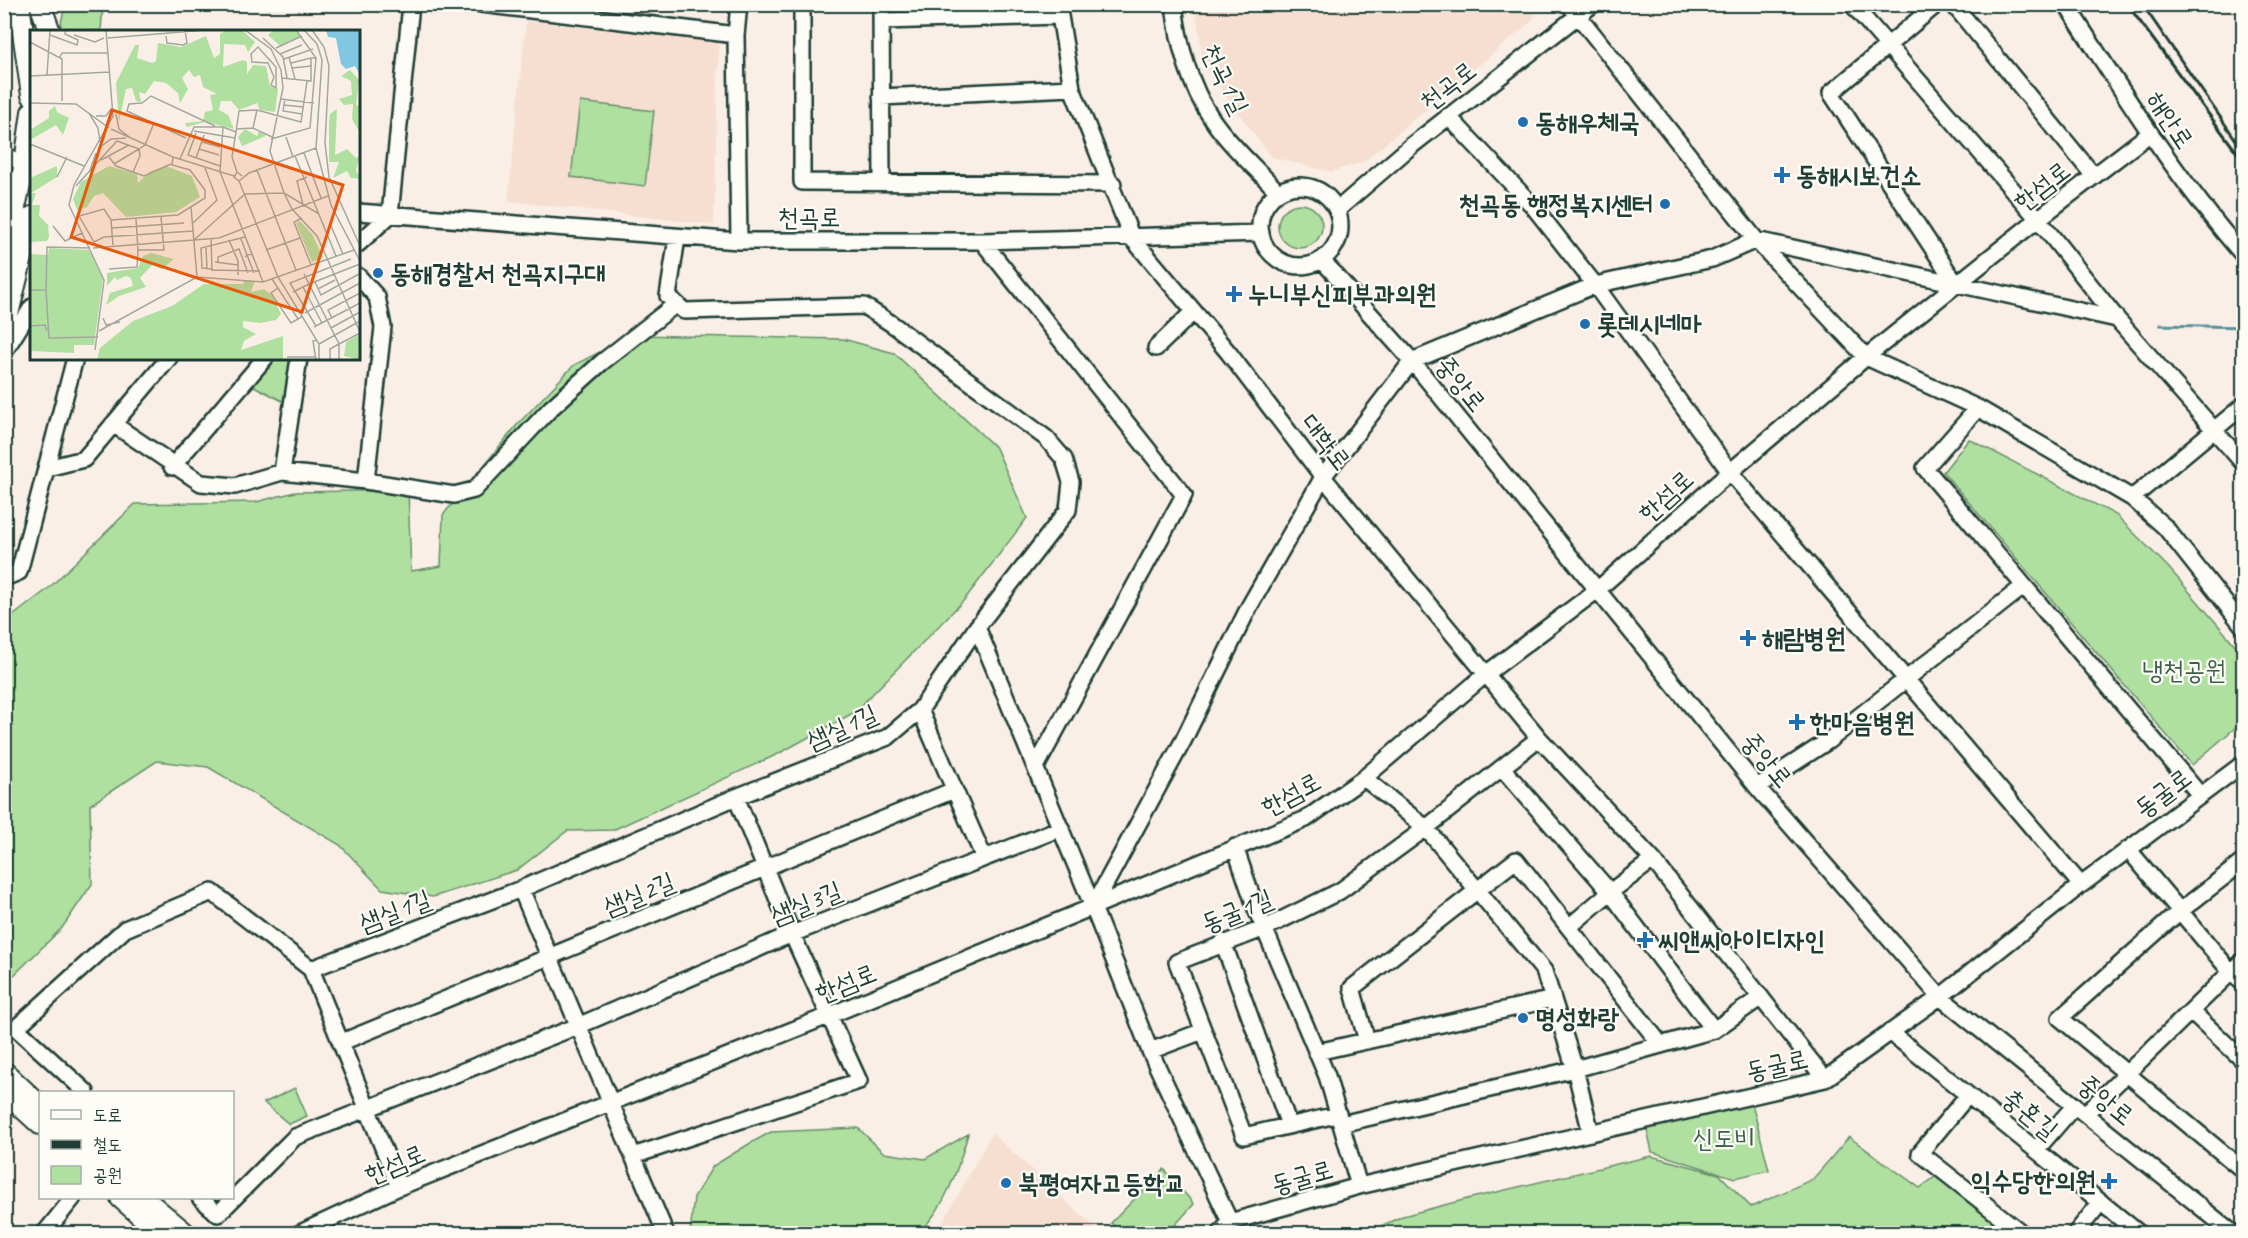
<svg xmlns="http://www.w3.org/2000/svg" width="2248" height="1238" font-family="Caveat,'Poor Story',sans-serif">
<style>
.built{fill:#f6dfd1}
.green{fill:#afe0a0;stroke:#678e6a;stroke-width:1.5}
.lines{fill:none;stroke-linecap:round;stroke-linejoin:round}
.stream{stroke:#59909c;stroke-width:3}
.minor-casing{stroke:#1f3d34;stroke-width:20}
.major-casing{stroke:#1f3d34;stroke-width:24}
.minor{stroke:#fdfcf7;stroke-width:15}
.major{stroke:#fdfcf7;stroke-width:20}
.rail{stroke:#1f3d34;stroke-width:3}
.poi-dot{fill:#1f6fb2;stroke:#fdfcf7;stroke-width:2}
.labels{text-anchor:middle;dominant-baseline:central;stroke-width:4.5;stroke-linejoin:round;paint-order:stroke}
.street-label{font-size:26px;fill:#1f3d34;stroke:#fdfcf7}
.poi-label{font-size:26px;font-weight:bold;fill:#1f3d34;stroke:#fdfcf7;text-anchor:start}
.park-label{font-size:26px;fill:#3c5e4a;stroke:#fdfcf7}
.inset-road{fill:none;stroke:#a2a89f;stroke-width:1.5}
.view{fill:#e8590c;fill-opacity:0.15;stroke:#e8590c;stroke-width:3}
.inset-edge{fill:none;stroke:#1f3d34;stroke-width:3}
</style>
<rect width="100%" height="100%" fill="#faefe6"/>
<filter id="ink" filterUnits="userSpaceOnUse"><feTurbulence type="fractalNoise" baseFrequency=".0167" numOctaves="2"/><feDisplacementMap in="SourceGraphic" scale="12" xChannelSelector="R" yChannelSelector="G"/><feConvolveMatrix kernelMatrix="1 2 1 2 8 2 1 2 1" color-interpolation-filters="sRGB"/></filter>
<g filter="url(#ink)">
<path class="built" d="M1195,5v-1l344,1 -7,16 -169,141 -32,10 -60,-15 -67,-91z
M526,21l193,21 -5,183 -206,-24z
M992,1133l109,100h-164z"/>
<path class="green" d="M65,5h38l-2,26 -42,1z
M580,102l74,9 -9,75 -74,-9z
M1278 226a22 22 0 1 1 44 0a22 22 0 1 1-44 0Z
M633,335l210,4 51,14 102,95 31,70 -62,81 -110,113 -77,42 -165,76 -46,1 -50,39 -84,27 -51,-8 -42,-44 -132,-78 -51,-6 -67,44 2,79 -30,44 -48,47 -9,1v-354l44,-34 86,-84 121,-2 39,-10 113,-2 3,81 30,-5 2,-51 74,-90 57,-60z
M273,359h20l-7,44 -34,-18z
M1969,439l147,76 52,52 75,87v67l-51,44 -249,-293z
M295,1088l12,28 -18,8 -25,-21z
M1750,1096l19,74 -34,8 -83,-26 -7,-32z
M858,1128l26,25 41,6 43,-25c-10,35 -22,74 -50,99h-228l4,-36 19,-31 36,-22 22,-12z
M1849,1137l71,51 23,-17 80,63h-660l40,-18 64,-17 184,-43 68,18 32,33 62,-28z
M1164,1169l30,35 -26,29h-45l-12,-10z"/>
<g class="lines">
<path class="stream" d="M2160,325l84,2"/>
<defs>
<path id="minor" d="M481,4l255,31
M739,4l-3,31 3,206
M802,4v178l311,2
M881,4l1,178
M1058,4l14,84 60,150 96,114 95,125 163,197 53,64 114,122 172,219
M1174,4c4,39 16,83 38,115 18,27 45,50 66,73
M1569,4l187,236 110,117 112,51 154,90 33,29 79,100
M1852,4l186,215 79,100 127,145
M1937,4l-106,89 125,191
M1953,4l141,172
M2066,4c56,87 110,174 178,252
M881,21l179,-5
M881,97l191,-9
M1448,116l85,90 62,79 135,187 351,413
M4,156l21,7
M1260 226a40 40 0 1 1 80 0a40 40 0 1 1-80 0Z
M1337,210l74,-64 182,-142
M358,212l381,29h243l279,-8
M982,241l202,254 -148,272
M358,244l32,-29 21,-211
M1322,260l90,101 345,426 183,210 294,237
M1156,348l37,-36
M4,352l28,-45
M1978,408l-53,60 275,327
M113,424l88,59 34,3 47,-14 84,9 17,-154 -6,-30 -19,-21
M172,467l93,-109
M47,468l37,-9 85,-101
M282,472l17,-114
M366,481l88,14 20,-5 77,-82 50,-45 75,-59
M2132,498l112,-93
M4,578l15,-6 56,-214
M977,627l116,280 57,144 80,171
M920,710l64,148
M1503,769l107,123 -41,35
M1364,778l62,50 118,143 31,98 16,64
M1757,787l71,-46 196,-155
M1235,847l21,62 71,167 32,110
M2128,849l103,123 13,-11
M1653,860l-43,32 104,138
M2244,861l-64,50 -120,107 184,153
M521,889l112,267 226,-75 -67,-147 -56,-137
M1093,907l90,-166 66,-134 74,-130 89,-116 183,-76 117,-26 44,-19 361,79
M1223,942l66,183
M2191,1011l53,50
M1890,1032l250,202
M1367,1041l-15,-53 164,-128 145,185
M342,1042l612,-252
M1150,1051l53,-20
M1317,1052l236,-53
M86,1092l-70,-64 109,-99 87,-37 99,77
M1968,1095l-48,58 103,81
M2085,1114l146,-142 13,12
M1336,1115l-92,21 -67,-174 88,-34 75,-37 86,-63 113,-90
M1341,1124l234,-55 139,-39 47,-33
M2036,1150l39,-45
M633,1156l33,78
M399,1187l-88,-218 210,-80 215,-92 152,-60 32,-27 57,-83 91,-117 3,-28 -7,-23 -18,-21 -154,-114 -28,-18 -180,5 -16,-15 9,-58
M200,1198l18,16 77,-77 283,-111 214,-92 269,-106
M44,1234l29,-36
M298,1234l101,-47 429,-171 478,-197 58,-41 122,-104 110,-83 134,-119 136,-115 172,-138 111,-85
M1220,1234l10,-12 129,-36 466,-107 115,-82 141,-112 163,-122
M2075,1234l26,-32"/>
<path id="major" d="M19,4l13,91
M40,4l10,28
M4,256l21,-93 7,-51
M4,330l28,-113
M4,1072l36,34
M15,1101l25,23
M121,1198l41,36
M143,1198l43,36"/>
</defs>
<use href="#minor" class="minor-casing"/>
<use href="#major" class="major-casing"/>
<use href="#minor" class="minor"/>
<use href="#major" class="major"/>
<path class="rail" d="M2127,4l117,158
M2142,4l94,136"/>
</g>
</g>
<g class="poi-dot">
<circle cx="1523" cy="122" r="6"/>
<path d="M1779 166h6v6h6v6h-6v6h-6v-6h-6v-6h6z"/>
<circle cx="1665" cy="204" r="6"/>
<circle cx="378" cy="273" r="6"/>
<path d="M1231 285h6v6h6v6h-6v6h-6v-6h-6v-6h6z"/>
<circle cx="1585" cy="324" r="6"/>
<path d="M1745 629h6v6h6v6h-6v6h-6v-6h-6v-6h6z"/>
<path d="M1794 713h6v6h6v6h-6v6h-6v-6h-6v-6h6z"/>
<path d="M1642 931h6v6h6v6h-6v6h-6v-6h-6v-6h6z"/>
<circle cx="1523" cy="1018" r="6"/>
<path d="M2106 1172h6v6h6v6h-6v6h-6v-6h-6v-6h6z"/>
<circle cx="1006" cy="1183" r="6"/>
</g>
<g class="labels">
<g class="street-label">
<text transform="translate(1225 79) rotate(64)">천곡1길</text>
<text transform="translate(1448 86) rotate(-38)">천곡로</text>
<text transform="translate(2170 120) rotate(56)">해안로</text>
<text transform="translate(2042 186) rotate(-38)">한섬로</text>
<text x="809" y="217">천곡로</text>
<text transform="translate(1461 384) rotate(51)">중앙로</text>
<text transform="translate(1326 442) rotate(52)">대학로</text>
<text transform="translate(1666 496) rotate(-42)">한섬로</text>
<text transform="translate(842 727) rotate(-24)">샘실1길</text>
<text transform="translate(1767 760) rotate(50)">중앙로</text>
<text transform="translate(2163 793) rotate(-37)">동굴로</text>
<text transform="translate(1291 794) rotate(-28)">한섬로</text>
<text transform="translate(639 894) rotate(-22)">샘실2길</text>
<text transform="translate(806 903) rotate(-22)">샘실3길</text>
<text transform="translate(395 911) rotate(-21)">샘실1길</text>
<text transform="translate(1237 911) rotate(-22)">동굴1길</text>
<text transform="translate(846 983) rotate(-22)">한섬로</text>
<text transform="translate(1777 1065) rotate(-13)">동굴로</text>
<text transform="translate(2106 1100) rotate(39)">중앙로</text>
<text transform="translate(2030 1114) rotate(39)">충혼길</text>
<text transform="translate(395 1164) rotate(-23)">한섬로</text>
<text transform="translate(1302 1177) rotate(-16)">동굴로</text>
</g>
<g class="poi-label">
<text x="1535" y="122">동해우체국</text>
<text x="1796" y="175">동해시보건소</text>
<text x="1653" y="204" text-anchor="end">천곡동 행정복지센터</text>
<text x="390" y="273">동해경찰서 천곡지구대</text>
<text x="1248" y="294">누니부신피부과의원</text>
<text x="1597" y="324">롯데시네마</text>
<text x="1762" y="638">해람병원</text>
<text x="1810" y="722">한마음병원</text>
<text x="1658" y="940">씨앤씨아이디자인</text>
<text x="1535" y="1018">명성화랑</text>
<text x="2096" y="1181" text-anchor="end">익수당한의원</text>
<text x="1018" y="1183">북평여자고등학교</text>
</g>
<g class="park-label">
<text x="2184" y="670">냉천공원</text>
<text x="1724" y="1138">신도비</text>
</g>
</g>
<g transform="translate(30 30)">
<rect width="330" height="330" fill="#faefe6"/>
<path d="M196,0h16l13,12 -7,10 -3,-7 -21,-1 -1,23 20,-7 4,2v12l6,-9 13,1 4,20 8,3 -3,23 -15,-2 -3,-7 -18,7 -8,-9h-10l-2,9 9,5 6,14 -29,-7 -18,5 -2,-4 18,-2 2,-9 8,-2 -3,-15 7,-1 -14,-7 -3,-12 -6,2 -5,-7 -7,8 6,11 -8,14 -2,-10 -12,-10 -12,-2 -9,13 -6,-2 2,10 -5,-1 -4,-13 -6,1 -7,33 -3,-39 19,-38h4l-2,13 15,5 4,-2 2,-18 23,4 25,-11 8,22 6,-4v-20zM244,0h22l5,6 -21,10 -12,-11zM320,40l9,10 -3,25 4,1v27l-8,-14 1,-15 -9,1 -5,-6 13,-4 -1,-14 -10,-5zM25,76l2,6 12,6 -6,17 -7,-10 -26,15v-7l4,-1 -4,-1v-1l19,-12v-7zM307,79l-2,46 12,-6 9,9 4,-2 -4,14 4,9 -9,-1 -4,-7 -14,7 6,-16h-10v-39l1,-9zM215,99l12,7 2,-5 7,5 -24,10 -4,-9zM27,136v11l-26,16h5l-4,12h8l-1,11 9,9 1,12 -2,4 -17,1v-64zM79,136l28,8 1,9 13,-12 15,-5 26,10 8,21 -24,15 -50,5 -23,-24 -9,3 -7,11 -10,3 -4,-11 8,-17zM270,191l12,13 11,23 -11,5 -16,-39zM19,218l40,2 14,28 -9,67h-20v8l-44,-2v-97l18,1zM121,223l23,6 -12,10 -10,-4 -12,13 6,9 -27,9 -13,9 4,-12 23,-7 -2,-8 -5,-2 -9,4 -2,-3 -8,9v-13l31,-5 5,-12zM214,250l11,1 -4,11 13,-3 8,6 9,19 -5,6 -16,3 -17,-2v6l13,7 -12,7 -3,9 42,-14v24h-186l3,-12 33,-27 39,-15 32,-22h39zM330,304v26l-16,-4 2,-14z" fill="#afe0a0"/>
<path d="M330,0v45l-5,-9 -9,3 -5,-5 -5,-26 -8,-1 -2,-7z" fill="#80c7e1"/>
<path class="inset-road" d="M215,0l26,19 10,21 2,18 -13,63 14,42 8,16 25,27 43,96M274,0l13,14 5,16 -6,88 15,57 29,56M282,0l12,17 5,19 -4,77 4,34 31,69M20,5l27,10 1,-5 -13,-6 1,-4M44,5l21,7 9,-4M136,6l1,7 16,2 4,-2 -2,-13M78,8l98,-8M233,8l20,19 4,21M0,12l32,17v42M228,17l18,20v21l-5,-3 3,-8 -6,-14 -16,-1 -1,-8zM246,18l26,-12M250,24l22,-9M30,27l2,-4h45M259,27l6,22M254,29l29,-10M261,33l20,-5M262,38l20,-2M17,45l3,-45M0,46l80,-4M251,48l30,3v-23h5M250,69l34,4M255,69l-2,12 19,3M0,73l46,1 33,24M254,75l19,2M59,83l9,15 2,14M86,84l3,15 13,10M66,86h10l5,-7M193,97l-3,45 43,110M223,98l4,-18M81,99l62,28 61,19M206,99l17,-1 19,9M164,101l41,7M206,102l3,-21 18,-1 44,12 6,-41M166,103l-8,22 32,11M256,107l7,20M156,108l-59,-27 2,-7 13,-1 9,-7 64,30M241,109l39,-11 6,-70 -20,-28M172,112l18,5M0,114l54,22M69,118l12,-9 15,-1M169,119l20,6M274,123l17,45M265,126l41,100M79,127l7,9 17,6 7,-16 -1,-7 6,-4 9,-22M166,128l8,-23M150,129l14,-32h29l13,5 -4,25 5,15M71,130l28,-15M84,134l25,-15M60,140l6,-17M227,140l39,100M103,142l11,4 27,-12M212,146l-5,-4 -3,5 5,4 10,-8 67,-25M27,147l10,-20M209,151l39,96 41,67v16M46,156l41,-45 22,8M273,175l-6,-24 10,-4M161,177l6,70M272,188l-8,4 17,43M106,189l2,31h26l-3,-33M81,190l-7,-11 -25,7 15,26 10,-5 89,-6M163,193l24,-23 -12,-32M23,196l12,15 17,-8M301,196l12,28M82,198l72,-5M181,208l1,33M211,209l6,16 -2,2M164,210l51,-46 39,-1 35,21M199,210l9,21v14M83,215l-2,-25 67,-5 27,-17v-8l-15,-20 -18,-5 1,-8M63,218l126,-10 109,-42M176,218l1,21M236,220l34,-12M223,224l-6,1 7,18M185,232l23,3M188,233v-6l21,-8 9,24M79,239l28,-2 1,-17M182,239l-10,-1 -1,-20 44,-11M182,240l48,1M274,244l5,10 51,-20M242,249l26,40 5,-3M285,252l6,13 38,-21M273,257l19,36M248,258l-7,5 20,30 7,-4M288,259l17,-9M0,260h16l3,48 49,-1M16,260l1,-43 43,1M263,262l16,-8 30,60 -9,5v11M275,283l55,-30M73,288l3,7 14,-3M302,288l-4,-8 32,-17M0,296l15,-1 2,6M286,296l-26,-43 61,-24M284,297l46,-24M301,298l29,-16M69,301l98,-54 66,5 91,-32M289,314l41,-23M65,320l9,-70 -35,-75 5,-20 39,-69 -7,-86M257,327h29M286,330l-3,-19 4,-1M309,330v-16l21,-11"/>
<path class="view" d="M82,80l231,75 -41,127 -231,-75z"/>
<rect width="330" height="330" class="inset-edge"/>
</g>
<rect width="2248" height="1238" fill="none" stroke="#fdfcf7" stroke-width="24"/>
<rect x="12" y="12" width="2224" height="1214" fill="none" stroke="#1f3d34" stroke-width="2" filter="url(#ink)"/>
<rect x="39" y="1091" width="195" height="108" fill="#fdfcf7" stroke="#a4b0a9" stroke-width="1.5"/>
<rect x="51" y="1110" width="30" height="9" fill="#fdfcf7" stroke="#a4b0a9" stroke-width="1.5"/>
<text x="93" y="1121" font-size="18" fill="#1f3d34">도로</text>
<rect x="51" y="1140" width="30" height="9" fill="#1f3d34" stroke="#a4b0a9" stroke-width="1.5"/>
<text x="93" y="1151" font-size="18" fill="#1f3d34">철도</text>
<rect x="51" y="1166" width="30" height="18" fill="#afe0a0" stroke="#a4b0a9" stroke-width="1.5"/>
<text x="93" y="1181" font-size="18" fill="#1f3d34">공원</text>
</svg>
